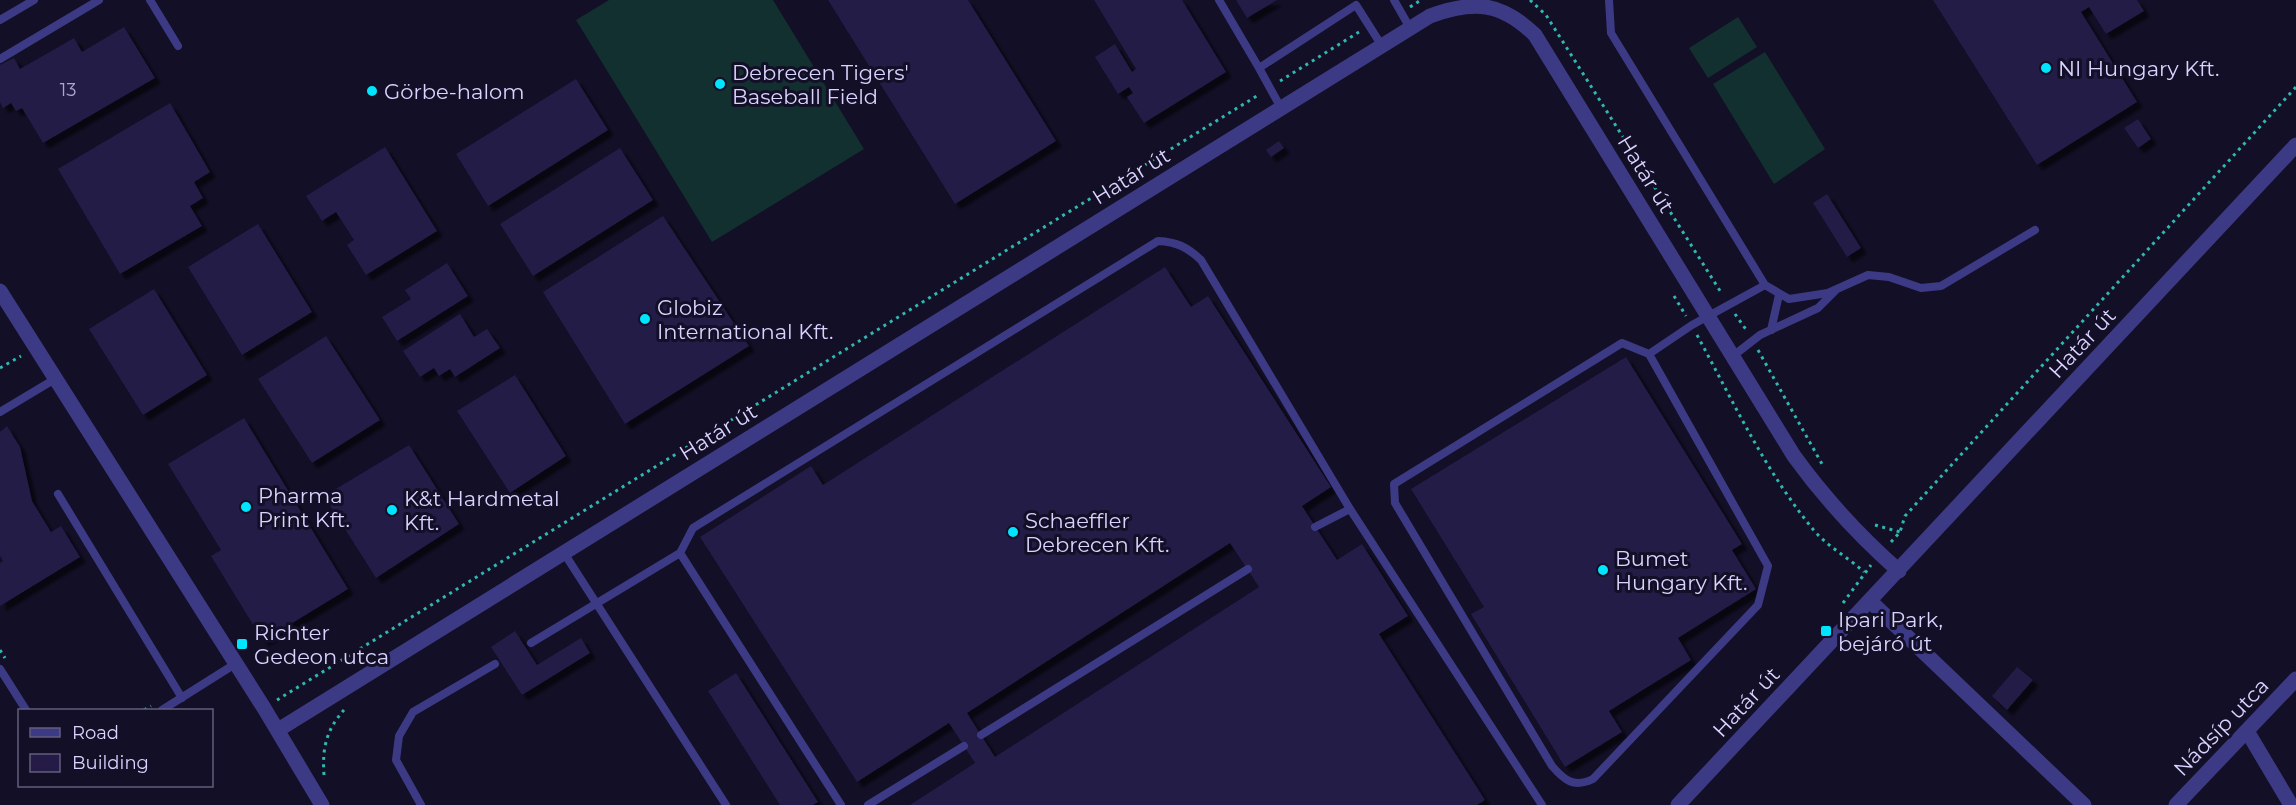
<svg xmlns="http://www.w3.org/2000/svg" width="2296" height="805" font-family="Montserrat,sans-serif">
<style>
.pitch{fill:#12302f}
.building{fill:#241b47;fill-rule:evenodd;filter:url(#shadow)}
.lines{fill:none;stroke-linecap:round;stroke-linejoin:round}
.path{stroke:#2fb8b0;stroke-width:3;stroke-dasharray:3 4.5;stroke-linecap:butt}
.service{stroke:#3d3a85;stroke-width:8}
.minor{stroke:#3d3a85;stroke-width:15}
.poi-dot{fill:#00e5ff;stroke:#130f26;stroke-width:2}
.labels{text-anchor:middle;dominant-baseline:central;stroke-width:6;stroke-linejoin:round;paint-order:stroke}
.number-label{font-size:18px;fill:#aca6d1}
.poi-label{font-size:21px;fill:#d9d4ff;stroke:#130f26;text-anchor:start}
.street-label{font-size:21px;fill:#d9d4ff;stroke:#130f26}
</style>
<defs>
<filter id="shadow"><feDropShadow dx="5.5" dy="5.5" stdDeviation="1.5" flood-color="#0009"/></filter>
</defs>
<rect width="100%" height="100%" fill="#130f26"/>
<path class="pitch" d="M609,0h164l91,149 -152,93 -136,-222z
M1738,17l19,30 -49,31 -19,-30z
M1765,52l60,97 -51,35 -61,-100z"/>
<path class="building" d="M828,0h140l88,141 -101,63z
M1094,0h88l44,72 -82,51 -17,-26 6,-4 -4,-6 -11,7 -23,-37 20,-13 17,28 4,-3z
M1236,0h41l-30,18z
M1933,0h204l7,11 -38,23 -17,-27 -8,5 56,90 -100,63z
M124,27l31,51 -112,65 -21,-35 -6,3 -5,-8 -8,5 -3,-6v-37l14,-7 6,11 54,-31 8,14z
M576,79l32,51 -120,76 -32,-52z
M170,103l40,69 -16,10 9,16 -13,8 12,20 -82,48 -62,-105z
M2138,119l13,20 -13,9 -14,-20z
M1279,141l5,7 -13,9 -5,-7z
M385,147l52,84 -71,44 -19,-30 7,-5 -18,-28 -14,9 -16,-25z
M620,148l33,52 -120,76 -33,-52z
M1827,194l34,54 -14,9 -34,-54z
M663,216l86,130 -124,78 -82,-132z
M258,224l54,88 -70,43 -54,-88z
M447,263l21,33 -71,45 -15,-24 29,-18 -6,-9z
M1165,267l26,40 17,-11 123,191 -29,19 35,54 25,-16 46,72 -29,18 106,166 -8,5h-567l65,-42 -26,-40 -92,59 -157,-245 111,-71 12,19zM1230,543l29,44 -264,170 -28,-44z
M154,289l53,86 -64,40 -54,-86z
M460,314l14,23 13,-8 13,19 -45,29 -5,-8 -11,7 -5,-8 -14,9 -17,-26z
M326,336l54,84 -68,43 -54,-84z
M1626,357l116,187 -10,6 24,39 -78,49 13,22 -82,51 13,21 -57,35 -94,-153 13,-7 -73,-118z
M515,375l51,81 -56,37 -53,-82z
M244,418l104,171 -85,52 -52,-85 10,-6 -53,-86z
M7,426l13,21 12,54 19,31 10,-6 19,31 -80,49v-43l3,-2 -3,-5v-124z
M409,445l50,79 -83,54 -52,-82z
M515,631l22,34 44,-27 9,15 -68,42 -31,-48z
M2017,667l16,13 -26,30 -15,-14z
M736,673l82,129 -5,3h-33l-72,-114z"/>
<g class="lines">
<path class="path" d="M1530,0l16,15 176,279
M1410,7l11,-7
M1280,81l79,-49
M1674,296l12,20
M1735,314l12,17
M1697,335c36,66 67,134 115,193 14,18 36,29 52,44
M1758,350l64,114
M0,368l21,-12
M1875,525l25,7
M1891,542l9,-10 5,-16 391,-429
M1843,603l28,-38
M0,650l5,8
M277,700l983,-606
M144,710l7,-4
M324,775c-2,-26 2,-45 20,-65"/>
<path class="service" d="M150,0l28,46
M1219,0l40,68
M1394,0l16,28
M1609,0l2,33 154,252 24,14 39,-6 40,-18 21,2 32,11 20,-2 94,-56
M0,20l34,-20
M0,59l99,-59
M1281,108l-22,-40 97,-63 26,41
M1771,330l8,-35
M1649,354l-27,-11 -228,141 1,19 157,263c13,15 22,22 41,13l165,-174 10,-39 -119,-212 43,-29 73,-40
M1733,356l27,-21 58,-27 17,-17
M0,412l55,-33
M58,494l124,204
M1315,527l35,-18 192,296
M564,553l162,252
M680,553l161,252
M531,643l149,-90 13,-25 465,-287c19,1 29,6 43,19l149,249
M0,669l26,41
M162,710l73,-46
M981,735l267,-166
M421,805l-25,-45 3,-24 14,-24 82,-48
M868,805l96,-59"/>
<path class="minor" d="M0,291l264,417 58,97
M1870,601l214,204
M278,730l1152,-714c44,-16 71,-14 105,19l259,421c32,44 64,79 105,115
M2247,731l44,74
M1678,805l618,-660
M2176,805l120,-126"/>
</g>
<g class="poi-dot">
<circle cx="2046" cy="68" r="6"/>
<circle cx="720" cy="84" r="6"/>
<circle cx="372" cy="91" r="6"/>
<circle cx="645" cy="319" r="6"/>
<circle cx="246" cy="507" r="6"/>
<circle cx="392" cy="510" r="6"/>
<circle cx="1013" cy="532" r="6"/>
<circle cx="1603" cy="570" r="6"/>
<rect x="1820" y="625" width="12" height="12" rx="3"/>
<rect x="236" y="638" width="12" height="12" rx="3"/>
</g>
<g class="labels">
<g class="number-label">
<text x="68" y="90">13</text>
</g>
<g class="poi-label">
<text x="2058" y="68">NI Hungary Kft.</text>
<text x="732" y="72">Debrecen Tigers'<tspan x="732" dy="24">Baseball Field</tspan></text>
<text x="384" y="91">Görbe-halom</text>
<text x="657" y="307">Globiz<tspan x="657" dy="24">International Kft.</tspan></text>
<text x="258" y="495">Pharma<tspan x="258" dy="24">Print Kft.</tspan></text>
<text x="404" y="498">K&amp;t Hardmetal<tspan x="404" dy="24">Kft.</tspan></text>
<text x="1025" y="520">Schaeffler<tspan x="1025" dy="24">Debrecen Kft.</tspan></text>
<text x="1615" y="558">Bumet<tspan x="1615" dy="24">Hungary Kft.</tspan></text>
<text x="1838" y="619">Ipari Park,<tspan x="1838" dy="24">bejáró út</tspan></text>
<text x="254" y="632">Richter<tspan x="254" dy="24">Gedeon utca</tspan></text>
</g>
<g class="street-label">
<text transform="translate(1646 174) rotate(58)">Határ út</text>
<text transform="translate(1131 176) rotate(-32)">Határ út</text>
<text transform="translate(2082 343) rotate(-47)">Határ út</text>
<text transform="translate(718 432) rotate(-32)">Határ út</text>
<text transform="translate(1746 702) rotate(-47)">Határ út</text>
<text transform="translate(2221 727) rotate(-46)">Nádsíp utca</text>
</g>
</g>
<rect x="18" y="709" width="195" height="78" fill="#130f26" stroke="#625e7d" stroke-width="1.5"/>
<rect x="30" y="728" width="30" height="9" fill="#3d3a85" stroke="#625e7d" stroke-width="1.5"/>
<text x="72" y="739" font-size="18" fill="#d9d4ff">Road</text>
<rect x="30" y="754" width="30" height="18" fill="#241b47" stroke="#625e7d" stroke-width="1.5"/>
<text x="72" y="769" font-size="18" fill="#d9d4ff">Building</text>
</svg>
